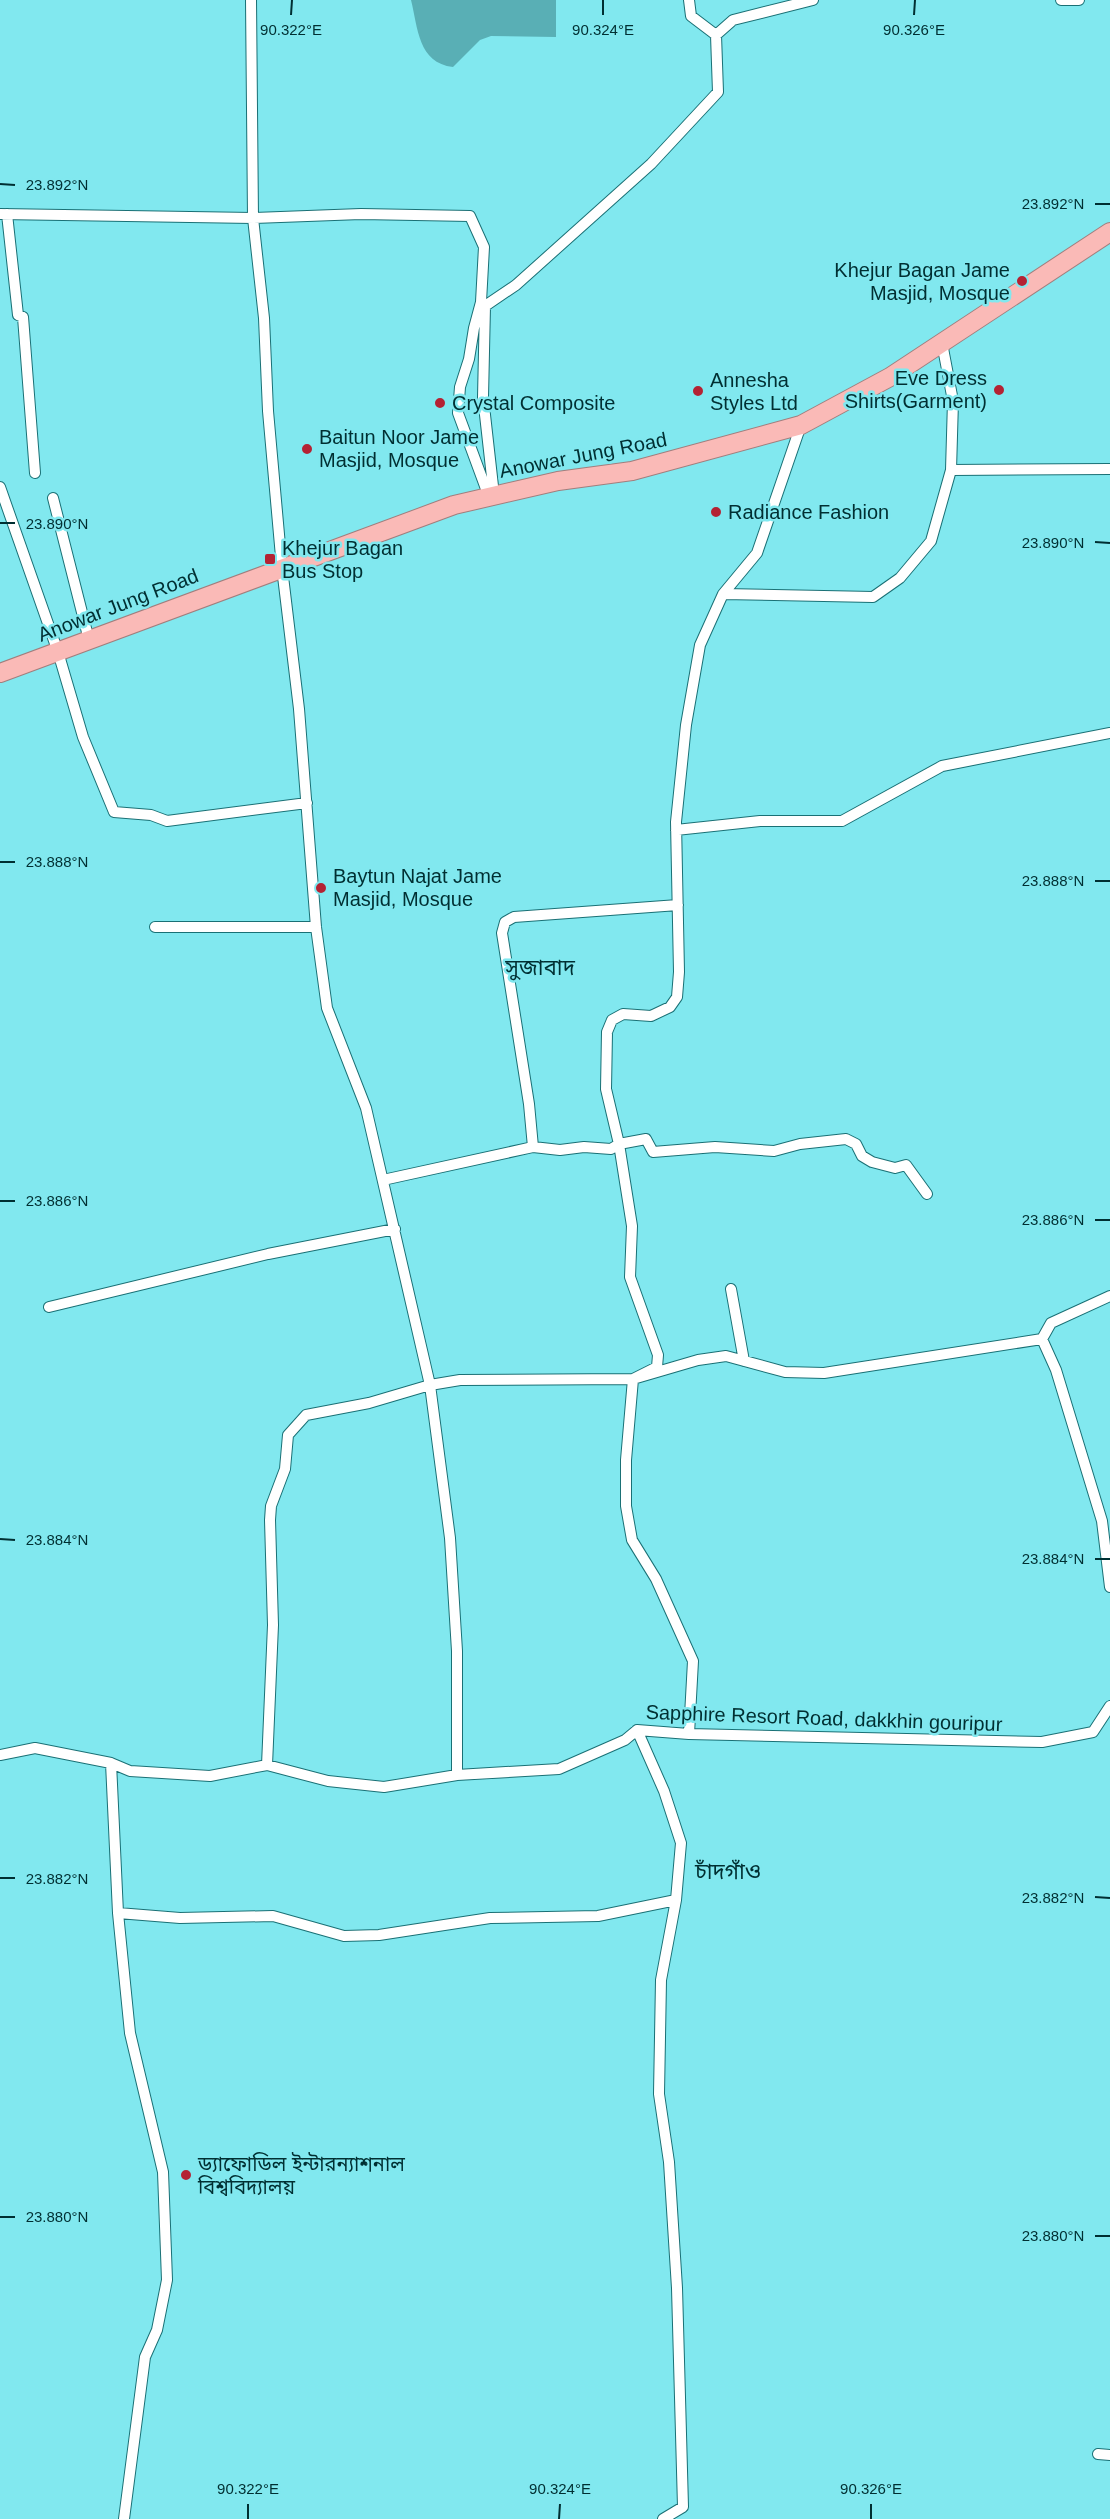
<svg xmlns="http://www.w3.org/2000/svg" width="1110" height="2519" font-family="Helvetica,'Noto Sans Bengali',sans-serif">
<style>
.water{fill:#59afb5}
.lines{fill:none;stroke-linecap:round;stroke-linejoin:round}
.minor-casing{stroke:#1a7075;stroke-width:12}
.trunk-casing{stroke:#a17e7d;stroke-width:20}
.minor{stroke:#fff;stroke-width:10}
.trunk{stroke:#fabab7;stroke-width:18}
.ticks{fill:none;stroke:#002f32;stroke-width:2}
.poi-dot{fill:#b42233;stroke:#81e8ef;stroke-width:2}
.labels{text-anchor:middle;dominant-baseline:central;stroke-width:5;stroke-linejoin:round;paint-order:stroke}
.poi-label{font-size:20px;fill:#002f32;stroke:#81e8ef;text-anchor:start}
.street-label{font-size:20px;fill:#002f32;stroke:#81e8ef}
.quarter-label{font-size:22px;fill:#002f32;stroke:#81e8ef}
.ticks-label{font-size:15px;text-anchor:middle;fill:#002f32;stroke:#81e8ef;stroke-width:5;stroke-linejoin:round;paint-order:stroke}
</style>
<rect width="100%" height="100%" fill="#81e8ef"/>
<path class="water" d="M411,0h145v37l-65,-1 -11,4 -27,27c-35,-4 -35,-39 -42,-67z"/>
<g class="lines">
<defs>
<path id="minor" d="M251,0l2,218 11,100 4,93 14,157 17,141 17,218 11,81 39,100 64,277 30,-5 173,-1 65,-19 28,-4 59,16 39,1 218,-34
M689,0l2,16 25,19
M1061,0h18
M0,214l253,4 108,-4 109,2 14,31 -3,55 -7,26 -5,31 -9,28 -2,26 31,84
M7,214l11,101 5,2 12,156
M951,470l159,-1
M0,487l58,165 25,85 31,75 37,3 16,6 140,-18
M494,495l-11,-98 2,-91 31,-21 135,-121 67,-72 -2,-57 17,-15 80,-20
M53,498l36,142
M723,594l150,3 27,-19 31,-37 20,-71 2,-69 -11,-58
M676,830l84,-9h82l100,-55 168,-33
M155,927h161
M533,1147l27,3 24,-3 27,2 8,-5 27,-5 7,13 62,-5 59,4 26,-7 46,-5 10,5 6,12 10,6 23,6 11,-3 21,29
M383,1180l150,-33 -4,-43 -27,-171 3,-11 9,-5 164,-12
M731,1289l13,72
M1110,1296l-59,27 -9,16 14,31 46,151 8,66
M49,1307l219,-53 127,-25
M637,1730l27,61 17,52 -5,57 -15,80 -2,114 10,68 8,126 6,219 -20,12
M689,1734l4,-73 -37,-82 -24,-39 -6,-34v-46l7,-81 24,-12 1,-12 -28,-78 2,-51 -13,-82 -13,-55 1,-57 5,-12 11,-6 28,2 19,-9 7,-10 2,-25 -3,-150 10,-97 14,-80 23,-51 34,-41 44,-128
M0,1755l35,-7 76,15 19,8 80,5 57,-11 61,16 56,6 73,-12 102,-6 66,-29 12,-10 52,4 353,8 51,-10 17,-26
M111,1763l7,150
M267,1765l6,-140 -3,-105 1,-14 14,-37 3,-34 18,-20 63,-12 61,-18 20,153 7,113v124
M1098,2454l12,1
M124,2519l21,-162 12,-27 10,-50 -4,-108 -33,-139 -12,-120 62,5 93,-2 71,20 35,-1 111,-17 108,-2 78,-16"/>
<path id="trunk" d="M0,673l454,-168 104,-24 74,-10 169,-46 89,-48 220,-145"/>
</defs>
<use href="#minor" class="minor-casing"/>
<use href="#trunk" class="trunk-casing"/>
<use href="#minor" class="minor"/>
<use href="#trunk" class="trunk"/>
</g>
<path class="ticks" d="M291,15l1,-15M603,15v-15M914,15l1,-15M0,184l15,1M1095,204h15M0,523h15M1095,542l15,1M0,862h15M1095,881h15M0,1201h15M1095,1220h15M0,1539l15,1M1095,1559h15M0,1878h15M1095,1897l15,1M0,2217h15M1095,2236h15M248,2519v-15M559,2519l1,-15M871,2519v-15"/>
<g class="poi-dot">
<circle cx="1022" cy="281" r="6"/>
<circle cx="999" cy="390" r="6"/>
<circle cx="698" cy="391" r="6"/>
<circle cx="440" cy="403" r="6"/>
<circle cx="307" cy="449" r="6"/>
<circle cx="716" cy="512" r="6"/>
<rect x="264" y="553" width="12" height="12" rx="3"/>
<circle cx="321" cy="888" r="6"/>
<circle cx="186" cy="2175" r="6"/>
</g>
<g class="labels">
<g class="poi-label">
<text x="1010" y="270" text-anchor="end">Khejur Bagan Jame<tspan x="1010" dy="23">Masjid, Mosque</tspan></text>
<text x="987" y="378" text-anchor="end">Eve Dress<tspan x="987" dy="23">Shirts(Garment)</tspan></text>
<text x="710" y="380">Annesha<tspan x="710" dy="23">Styles Ltd</tspan></text>
<text x="452" y="403">Crystal Composite</text>
<text x="319" y="437">Baitun Noor Jame<tspan x="319" dy="23">Masjid, Mosque</tspan></text>
<text x="728" y="512">Radiance Fashion</text>
<text x="282" y="548">Khejur Bagan<tspan x="282" dy="23">Bus Stop</tspan></text>
<text x="333" y="876">Baytun Najat Jame<tspan x="333" dy="23">Masjid, Mosque</tspan></text>
<text x="198" y="2164">ড্যাফোডিল ইন্টারন্যাশনাল<tspan x="198" dy="23">বিশ্ববিদ্যালয়</tspan></text>
</g>
<g class="street-label">
<text transform="translate(583 455) rotate(-11)">Anowar Jung Road</text>
<text transform="translate(118 605) rotate(-21)">Anowar Jung Road</text>
<text transform="translate(824 1718) rotate(2)">Sapphire Resort Road, dakkhin gouripur</text>
</g>
<g class="quarter-label">
<text x="540" y="967">সুজাবাদ</text>
<text x="728" y="1871">চাঁদগাঁও</text>
</g>
</g>
<g class="ticks-label">
<text x="291" y="35">90.322°E</text>
<text x="603" y="35">90.324°E</text>
<text x="914" y="35">90.326°E</text>
<text x="57" y="190">23.892°N</text>
<text x="1053" y="209">23.892°N</text>
<text x="57" y="529">23.890°N</text>
<text x="1053" y="548">23.890°N</text>
<text x="57" y="867">23.888°N</text>
<text x="1053" y="886">23.888°N</text>
<text x="57" y="1206">23.886°N</text>
<text x="1053" y="1225">23.886°N</text>
<text x="57" y="1545">23.884°N</text>
<text x="1053" y="1564">23.884°N</text>
<text x="57" y="1884">23.882°N</text>
<text x="1053" y="1903">23.882°N</text>
<text x="57" y="2222">23.880°N</text>
<text x="1053" y="2241">23.880°N</text>
<text x="248" y="2494">90.322°E</text>
<text x="560" y="2494">90.324°E</text>
<text x="871" y="2494">90.326°E</text>
</g>
</svg>
